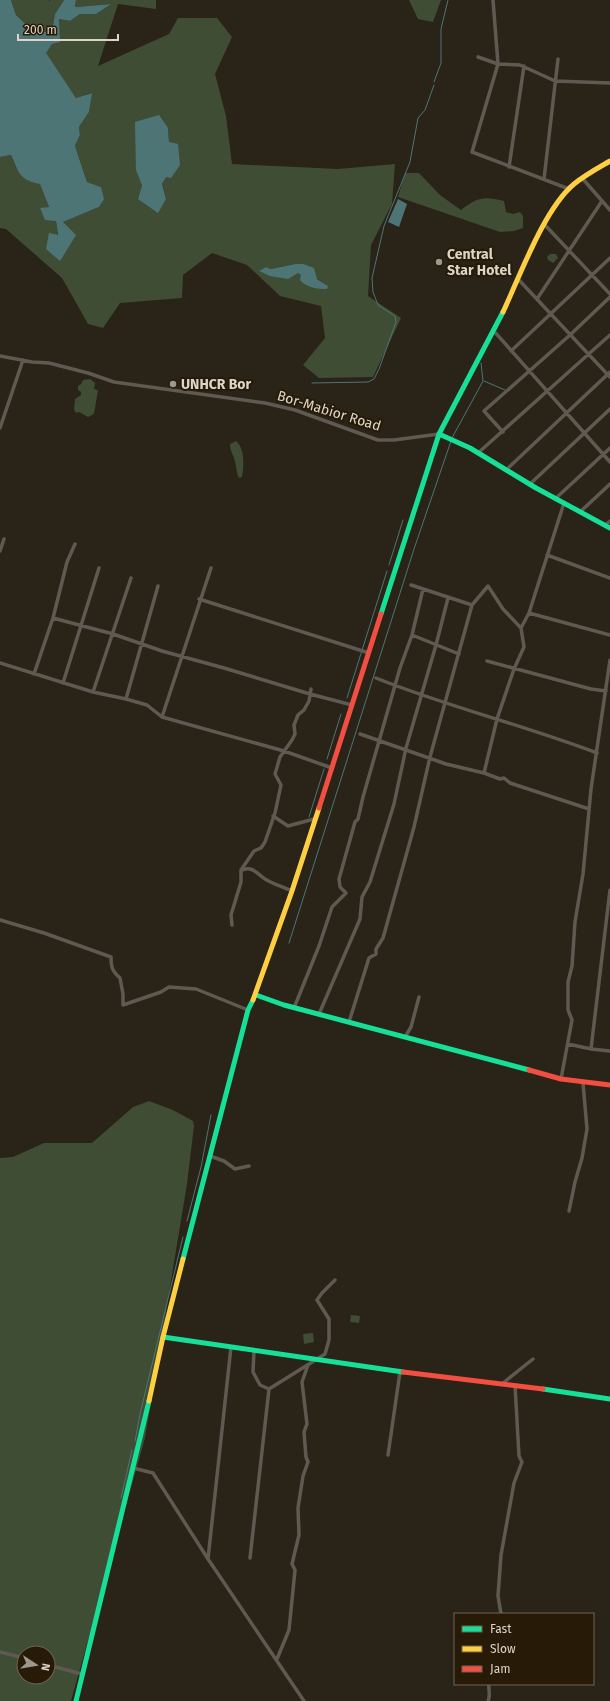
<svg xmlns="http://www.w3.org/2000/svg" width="610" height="1701" font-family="'Fira Sans',sans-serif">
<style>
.green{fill:#3f4d35;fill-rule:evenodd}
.water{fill:#4e7576}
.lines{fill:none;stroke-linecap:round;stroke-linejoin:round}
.stream{stroke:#4e7576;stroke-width:1}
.street{stroke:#5f5a51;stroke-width:3.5}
.fast{stroke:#16e098;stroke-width:5}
.slow{stroke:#ffcf43;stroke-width:5}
.jam{stroke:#f24e42;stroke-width:5}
.poi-dot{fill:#9e978b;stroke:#271b07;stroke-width:1.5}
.labels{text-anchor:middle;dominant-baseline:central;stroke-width:4;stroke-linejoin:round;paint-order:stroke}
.poi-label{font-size:14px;font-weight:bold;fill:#ddd5c9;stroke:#271b07;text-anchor:start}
.street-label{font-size:14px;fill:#ddd5c9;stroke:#271b07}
</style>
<rect width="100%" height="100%" fill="#292318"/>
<path class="green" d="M11,0h38l1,2v-2h14l-9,14 -3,17 -17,2 -19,-18z
M76,0h80v9l-38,-5 -20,62 71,-32 9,-16h39l15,19 -17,37 11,42 6,48 106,5 57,-5 -3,40 -21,41 -3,51 33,22 -28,59 -54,1 -16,-13 22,-27 -4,-32 -41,-10 -33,-31 -35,-12 -29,22 -1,23 -62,5 -17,25 -15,-4 -26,-46 -56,-49 -6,-1v-71l11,-2c7,17 9,26 29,28l9,24 -9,2 16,12 5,39 2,-38 36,-15 2,-20 -14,-5 -12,-36 5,-11 -1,-8 10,-15 2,-19 -15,5 -31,-45 7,-9 7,-25 11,2 10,-7h16l14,-10 -35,3zM168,128l1,15 -3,33 -4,8 4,15h-28l4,-14zM295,264l2,1 31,21 -30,-13 -6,2 -33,-4 7,-4 5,2z
M409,0h32l-8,22 -15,-3z
M405,173h14l21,22 21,15c17,-13 22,-14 43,-9l2,11 7,2 7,-2 3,4v12l-9,3 -14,1 -102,-35z
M550,254h6l2,4 -5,5 -5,-3 -1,-3z
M90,379l5,4 -1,6 4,1 -4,24 -6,3 -9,-5 -3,1 -2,-4 1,-10 6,-4v-3l-3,-2v-4l3,-2 2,-4z
M236,441c9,8 8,24 6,36l-3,1c-3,-5 -2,-10 -4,-16 -1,-7 -5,-10 -5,-18z
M149,1101l24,9 20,11 1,5 -7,58 -42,254 -74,263h-71v-543l13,-1 31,-14h48l41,-36zM24,1653h24v24h-24z
M351,1315l9,1 -1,7 -9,-1z
M313,1333l1,9 -10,2 -1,-10z"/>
<path class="water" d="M0,0h11l5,15 19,18 17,-2 3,-17 9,-14h12l-1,7 36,-3 -15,10h-16l-10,7 -11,-2 1,23 -8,2 -6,9 30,45 16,-5 -3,19 -10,15 1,8 -5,11 12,36 14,5 3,12 -5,8 -36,15 13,13 -16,26 -14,-12 3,-16 9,2 -2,-14 -11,-1 -5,-12 9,-1 -9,-23c-21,-4 -21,-11 -29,-29l-11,2z
M159,115l9,13 1,14 9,2 2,21 -9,13 -5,-1 -4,7 4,15 -8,14 -20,-14 4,-14 -6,-15 -1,-48z
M398,199l9,5 -8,23 -11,-5z
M295,264h8l11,4 3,11 11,7 -1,3c-10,0 -20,-1 -27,-9l1,-5 -3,-2 -10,6 -18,-3 -11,-5 7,-4 5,2z"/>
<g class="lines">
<path class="stream" d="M434,82l7,-19v-34l7,-29
M484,381l21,9
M312,383l56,-1 6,-3 5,-10 17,-47 -1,-6 -17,-11 -5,-13 -1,-14 12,-52 26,-64 8,-44 7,-8 9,-25
M452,438l31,-57 -2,-18
M389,565l14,-45
M347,698l40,-127
M327,759l14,-45
M309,817l15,-48
M289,943l125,-394 37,-108
M187,1221l14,-54 10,-52
M135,1441l5,-27 43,-177
M121,1498l11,-48"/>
<path class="street" d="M493,0l5,64 -26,88 97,37
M478,57l20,7 22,1 35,16 55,2
M509,167l15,-101
M582,178l28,32
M544,179l14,-120
M544,224l66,70
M518,279l92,98
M537,299l65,-98
M493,330l117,132
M511,351l99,-93
M0,356l32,6 17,1 39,10 26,9 151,21 30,7 83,30h16l45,-6
M0,428l23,-68
M503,432l-19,-21 86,-76 40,-38
M478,453l132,-118
M506,470l104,-98
M530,484l80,-75
M555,499l55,-51
M580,512l30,-28
M605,525l5,-4
M0,551l4,-12
M547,555l63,23
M411,585l61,20 16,-19 15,23 18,19
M199,599l170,54
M529,613l81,22
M53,618l60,16 49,17 62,17 86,26 42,11
M412,635l47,19
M487,661l104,28 15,2
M0,663l93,29 33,7 21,6 15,12 122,34 48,17
M34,674l19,-56 14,-56 8,-18
M376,678c72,29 148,47 221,75
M63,683l36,-115
M93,692l38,-114
M126,699l32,-113
M162,717l49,-149
M360,734l86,30 38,9 16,6 4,-1 6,5 79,26
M484,773l13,-54 17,-50 10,-22 -3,-19 8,-15 35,-110
M273,816l15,10 26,-7
M242,870c11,-4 14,3 23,9 8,5 18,8 27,12
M0,920l44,13 67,24c0,10 1,14 9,21l3,16v11l38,-13 8,-5 27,2 52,21
M232,925l-1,-10 10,-33v-12l13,-19 7,-3 4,-6 10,-29 6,-28 -6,-11 5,-17 12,-17 3,-6 -1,-9 4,-10 6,-5 5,-9 2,-12
M294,1008l25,-62 13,-39 14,-14 -6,-6 -1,-8 16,-57 3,-3 5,-22 37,-129 12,-33 11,-46
M319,1014l41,-95 2,-22 8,-15 24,-78 12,-56 30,-103 12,-47
M349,1022l20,-64 7,-4v-5l7,-11 31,-111 16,-70 42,-152
M405,1037l6,-10 8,-30
M568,1044l23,5 19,2
M591,1049l19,-159
M561,1079l11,-59 -4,-10v-28l4,-16 3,-44 8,-48 8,-85 19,-129
M210,1156l14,5 11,8 14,-3
M569,1211l6,-29 7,-24 5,-29 -4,-46
M254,1351l-1,21 7,13 9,4 56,-35 4,-14v-21l-12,-19 5,-7 13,-13
M503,1383l30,-24
M388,1455l12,-83
M133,1468l20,5 55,86 96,142
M250,1558l19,-169
M208,1559l23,-212
M501,1614l-3,-18 3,-41 13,-72 8,-21 -3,-6 -4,-71
M0,1652l24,6
M277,1659l12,-29 6,-60 -3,-6 7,-29 -1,-27 5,-32 5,-14 -2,-5 -2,-25 3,-8 -5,-42 6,-17
M48,1665l34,9
M488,1701c3,-6 0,-11 1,-17"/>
<path class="fast" d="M439,434l31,14 66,40 74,40
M381,614l58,-180 64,-122
M256,995l28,10 245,65
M183,1259l65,-249 5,-10
M163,1337l240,35
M543,1389l67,10
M76,1701l73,-300"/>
<path class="slow" d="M503,312c17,-36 41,-103 71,-128 11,-9 24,-16 36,-23
M253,1000l39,-109 27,-83
M149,1401l14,-64 20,-78"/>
<path class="jam" d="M319,808l62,-194
M529,1070l32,9 49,6
M403,1372l140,17"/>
</g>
<g class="poi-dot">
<circle cx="439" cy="262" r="4"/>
<circle cx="173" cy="384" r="4"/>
</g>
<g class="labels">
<g class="poi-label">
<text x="447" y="254">Central<tspan x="447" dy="16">Star Hotel</tspan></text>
<text x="181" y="384">UNHCR Bor</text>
</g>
<g class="street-label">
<text transform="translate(329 411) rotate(17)">Bor-Mabior Road</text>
</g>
</g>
<rect x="454" y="1613" width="140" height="72" fill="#271b07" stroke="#706555"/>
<rect x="462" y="1626" width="20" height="6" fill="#16e098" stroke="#706555"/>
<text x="490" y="1633" font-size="12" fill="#ddd5c9">Fast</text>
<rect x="462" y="1646" width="20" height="6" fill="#ffcf43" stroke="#706555"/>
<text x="490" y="1653" font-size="12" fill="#ddd5c9">Slow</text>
<rect x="462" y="1666" width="20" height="6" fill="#f24e42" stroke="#706555"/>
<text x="490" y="1673" font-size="12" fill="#ddd5c9">Jam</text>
<g transform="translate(36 1665) rotate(102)"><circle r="19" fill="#271b07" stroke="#706555"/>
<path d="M0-3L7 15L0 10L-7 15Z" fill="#9e978b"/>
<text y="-6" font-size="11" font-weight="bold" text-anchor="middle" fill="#ddd5c9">N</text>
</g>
<path d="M18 34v6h100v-6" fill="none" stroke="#ddd5c9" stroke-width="2"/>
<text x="24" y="34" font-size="12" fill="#ddd5c9" stroke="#271b07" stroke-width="3" paint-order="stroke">200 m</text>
</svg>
